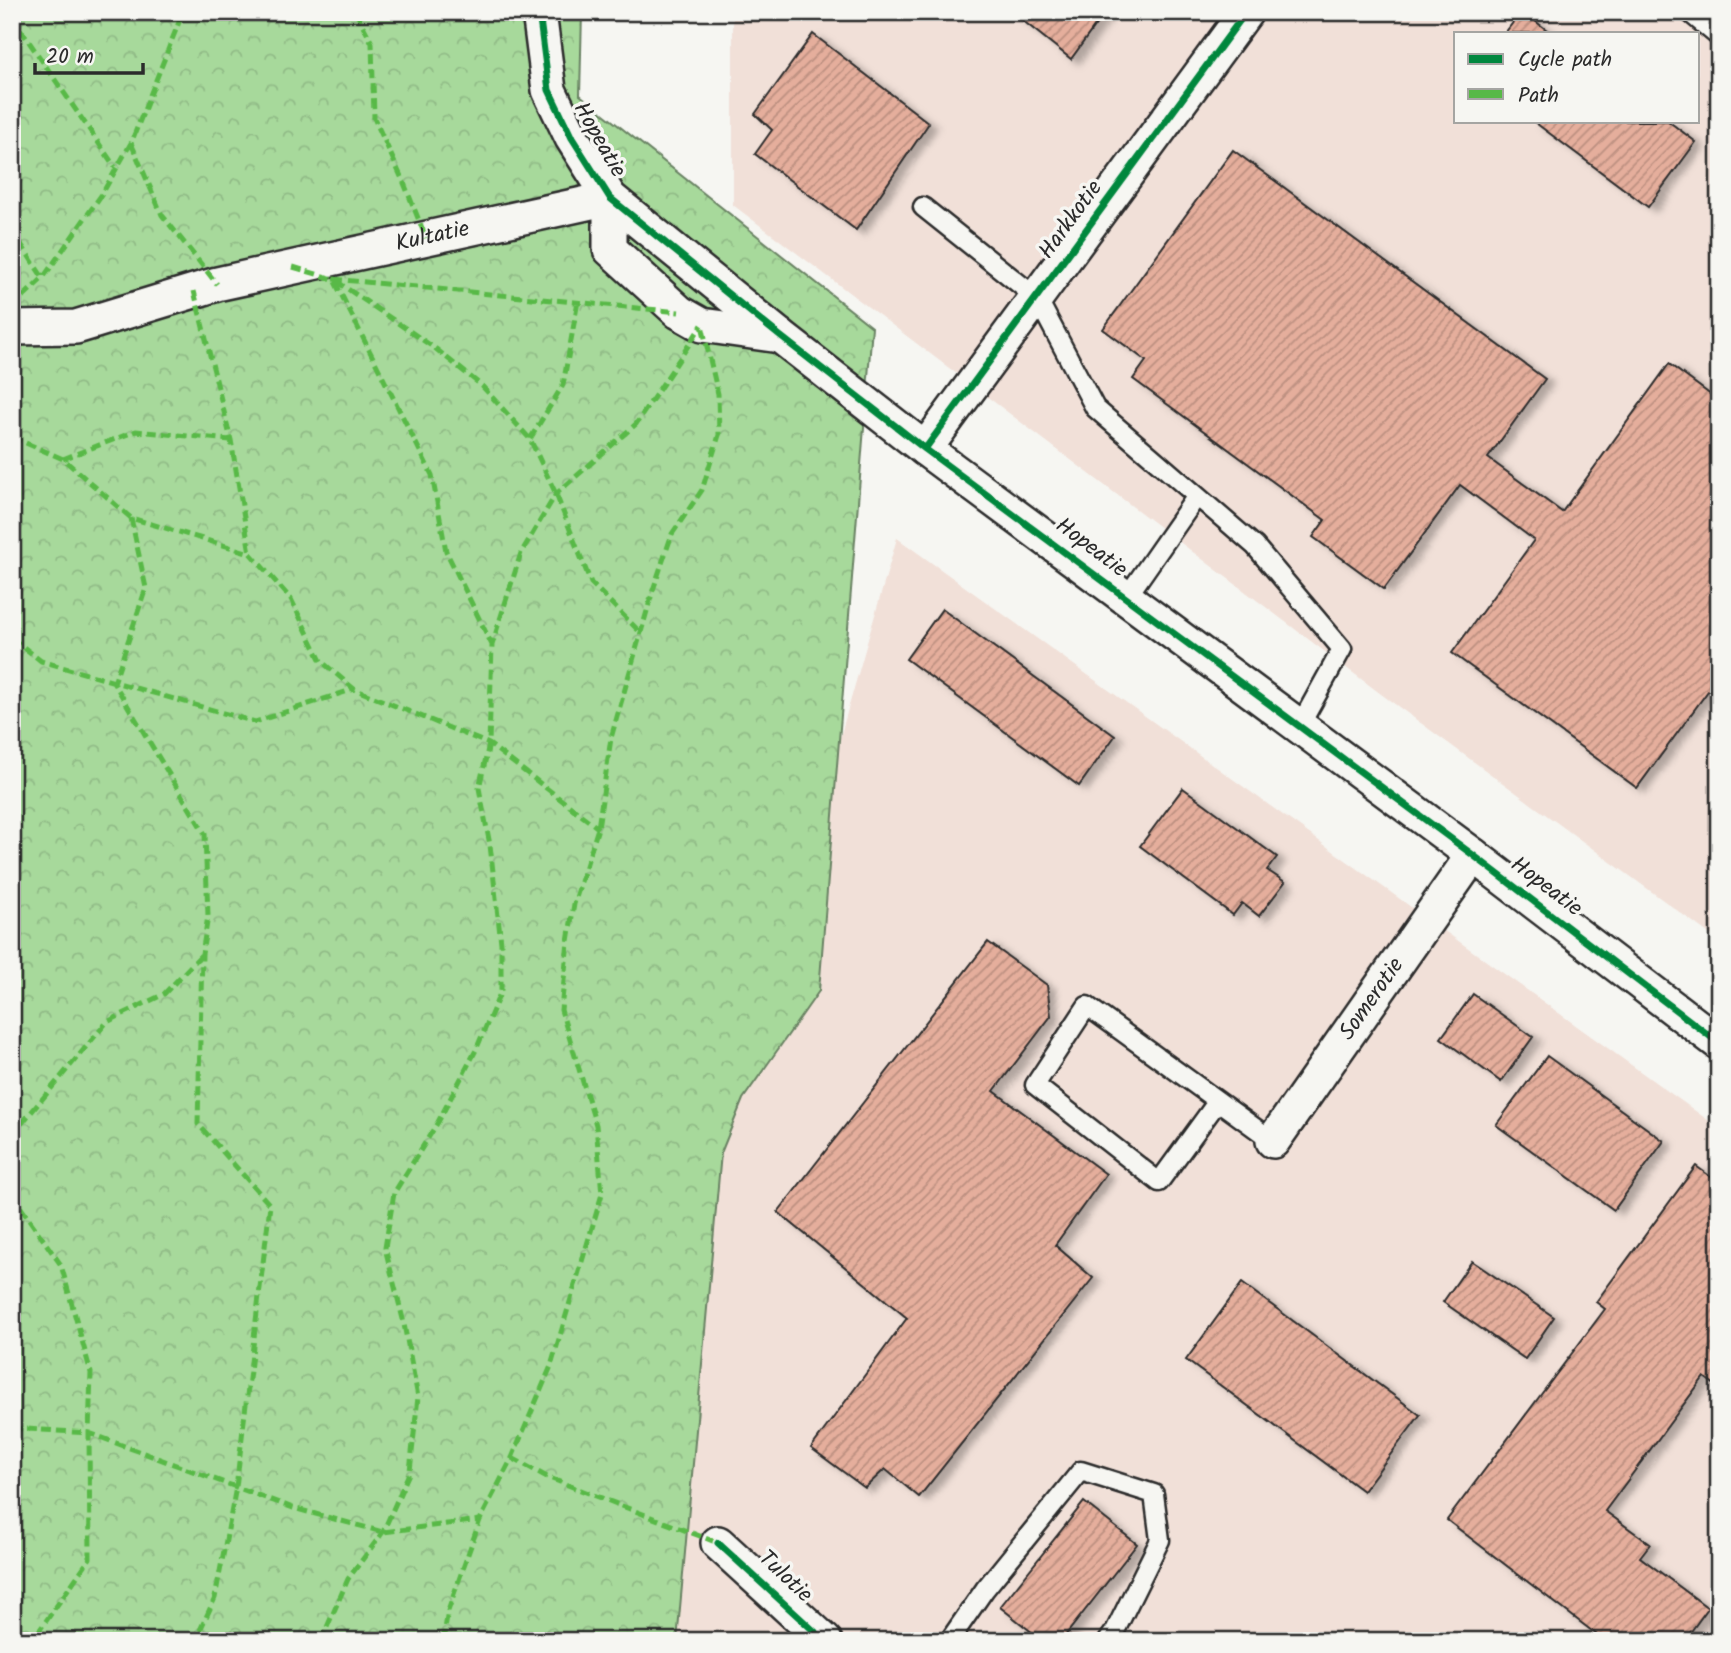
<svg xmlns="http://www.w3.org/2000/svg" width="1731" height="1653" font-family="Kalam,sans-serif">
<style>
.built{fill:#f1e0d8;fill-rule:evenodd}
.forest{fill:url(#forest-crowns);stroke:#698263;stroke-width:2}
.building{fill:url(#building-hatch);stroke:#2b2b2b;stroke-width:2;filter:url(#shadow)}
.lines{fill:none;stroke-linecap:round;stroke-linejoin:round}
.lane-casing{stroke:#2b2b2b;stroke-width:23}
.street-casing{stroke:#2b2b2b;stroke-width:38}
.lane{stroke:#f6f6f2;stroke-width:18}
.street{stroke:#f6f6f2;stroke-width:33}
.quiet{stroke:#58b947;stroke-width:5;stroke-dasharray:10 5;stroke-linecap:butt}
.cycleway-casing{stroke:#f6f6f2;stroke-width:11}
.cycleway{stroke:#00873e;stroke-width:7}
.labels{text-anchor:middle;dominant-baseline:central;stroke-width:7;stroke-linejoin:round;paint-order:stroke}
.street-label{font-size:23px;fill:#2b2b2b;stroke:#f6f6f2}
</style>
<defs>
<pattern id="forest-crowns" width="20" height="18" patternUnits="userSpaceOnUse" patternTransform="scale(1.75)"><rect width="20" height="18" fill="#a7d99b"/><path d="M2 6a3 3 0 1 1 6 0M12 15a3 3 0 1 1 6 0" fill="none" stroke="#90ba86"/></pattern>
<pattern id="building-hatch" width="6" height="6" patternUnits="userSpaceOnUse" patternTransform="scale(1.75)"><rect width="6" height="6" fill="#e5ae9c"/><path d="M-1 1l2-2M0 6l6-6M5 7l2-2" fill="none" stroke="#ba8e7f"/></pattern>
<filter id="shadow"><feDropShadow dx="8" dy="4.5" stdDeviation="3.5" flood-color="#0004"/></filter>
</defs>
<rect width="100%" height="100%" fill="#f6f6f2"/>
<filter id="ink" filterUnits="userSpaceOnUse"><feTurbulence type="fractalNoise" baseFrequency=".0143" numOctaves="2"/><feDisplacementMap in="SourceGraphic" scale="14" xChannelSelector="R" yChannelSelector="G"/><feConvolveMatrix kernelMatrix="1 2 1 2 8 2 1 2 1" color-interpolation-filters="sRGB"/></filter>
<g filter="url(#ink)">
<path class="built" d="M733,12h986v929l-338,-247 -648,-489zM1456,33h242v88h-242z
M897,538l822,590v513h-1042l44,-488z"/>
<path class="forest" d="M12,12h570l-2,83 292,232 -53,664 -76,108 -22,54 -44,488h-665z"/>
<path class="building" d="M1012,12h93l-34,47z
M1521,12h2l28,21h-46z
M813,34l116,89 -73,107 -101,-76 17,-24 -17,-16z
M1533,121h135l28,21 -48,65z
M1233,150l312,229 -57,79 74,54 107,-148 50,37v275l-82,112 -185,-135 82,-113 -74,-55 -76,104 -71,-52 12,-17 -192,-141 13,-18 -43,-32z
M942,609l173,127 -36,50 -173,-127z
M1183,788l94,69 -10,13 18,12 -26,34 -17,-13 -9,12 -93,-69z
M988,942l59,43 4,31 -57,75 112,83 -51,71 38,33 -174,219 -34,-28 -20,19 -54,-40 96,-130 -129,-106z
M1473,994l60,43 -32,45 -60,-44z
M1547,1056l117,85 -50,69 -118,-85z
M1696,1166l23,17v205l-15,-11 -99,134 45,33 -10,13 68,51 -24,33h-79l-158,-121 158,-211 -9,-7z
M1472,1261l82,56 -29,42 -82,-57z
M1242,1283l178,132 -57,76 -177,-131z
M1084,1502l53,42 -76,97h-18l-43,-34z"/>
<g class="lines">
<defs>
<path id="lane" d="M1689,12l30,25
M923,207l114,91 58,110 160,138 87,103 -43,78
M1126,598l71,-102
M1218,1101l-59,81 -124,-97 52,-79 186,135
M949,1641l36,-52 96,-118 73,23 6,46 -45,91 -7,10"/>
<g id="street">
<path d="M539,12l10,78 23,48 38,60 170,138 145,113 548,406 246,188"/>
<path id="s1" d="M12,328l64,-1 141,-43 393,-86v51l69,63 23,13 78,11"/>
<path d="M925,449l321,-437"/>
<path id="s2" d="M1273,1141l200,-286"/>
<path d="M718,1543l107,98"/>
</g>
</defs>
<use href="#lane" class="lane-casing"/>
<use href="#street" class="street-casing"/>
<use href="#lane" class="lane"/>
<use href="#street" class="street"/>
<path class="quiet" d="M356,12l16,31 2,75 30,65 22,55
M12,17l103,150
M131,143l31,72 55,69
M12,230l31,48
M293,267l40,12 103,70 46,37 48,53 26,55 35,89 50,50
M333,279l346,33
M335,282l97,193 14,76 46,94
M194,291l37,149 19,113
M12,307l31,-29 59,-84 29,-51 52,-131
M12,437l51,22 68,59 119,35 41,46 30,62 33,28 135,55 109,84
M530,439l33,-54 15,-84
M63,459l73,-28 95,9
M131,518l15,70 -32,95 91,151 3,82 -6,38 -4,170 72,81 -34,282 -21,111 -20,43
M12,638l29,23 214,61 99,-33
M12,1135l95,-113 57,-28 38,-40
M12,1195l49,70 30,108 -2,60 1,125 -58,83
M12,1428l77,5 204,75 90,24 97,-12
M512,1458l35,19 171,66
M321,1641l27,-62 35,-47 27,-61 8,-74 -15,-78 -18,-71 9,-55 44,-71 38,-72 25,-59v-48l-11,-98 -11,-57 10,-44 3,-99 29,-92 35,-59 80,-70 66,-99
M443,1641l5,-30 32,-91 32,-62 39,-92 51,-172 -6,-69 -35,-115 7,-69 6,-37 24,-76 13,-90 42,-148 19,-56 30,-44 17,-55 -1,-41 -16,-69"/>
<defs>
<path id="cycleway" d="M539,12l10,78 23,48 38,60 170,138 145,113 548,406 246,188
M925,449l321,-437
M718,1543l107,98"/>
</defs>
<use href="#cycleway" class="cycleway-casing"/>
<use href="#cycleway" class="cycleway"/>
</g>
</g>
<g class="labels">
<g class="street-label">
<text transform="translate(599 140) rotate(60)">Hopeatie</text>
<text transform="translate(1071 220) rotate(-54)">Harkkotie</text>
<text stroke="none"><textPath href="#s1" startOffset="432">Kultatie</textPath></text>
<text transform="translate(1091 548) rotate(37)">Hopeatie</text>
<text transform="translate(1546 887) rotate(37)">Hopeatie</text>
<text stroke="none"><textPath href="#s2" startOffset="173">Somerotie</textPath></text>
<text transform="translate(785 1577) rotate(43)">Tulotie</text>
</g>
</g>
<rect width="1731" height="1653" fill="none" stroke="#f6f6f2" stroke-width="42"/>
<rect x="21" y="21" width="1689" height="1611" fill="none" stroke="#2b2b2b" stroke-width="2.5" filter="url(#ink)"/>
<rect x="1454" y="32" width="245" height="91" fill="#f6f6f2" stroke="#a5a5a2" stroke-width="2"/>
<rect x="1468" y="54" width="35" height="10" fill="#00873e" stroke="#a5a5a2" stroke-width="2"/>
<text x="1518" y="66" font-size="21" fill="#2b2b2b">Cycle path</text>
<rect x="1468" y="89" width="35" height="10" fill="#58b947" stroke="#a5a5a2" stroke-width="2"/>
<text x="1518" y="102" font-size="21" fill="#2b2b2b">Path</text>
<path d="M35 63v10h108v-10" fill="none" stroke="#2b2b2b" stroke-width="3.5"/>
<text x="46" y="63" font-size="21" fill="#2b2b2b" stroke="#f6f6f2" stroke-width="5" paint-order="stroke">20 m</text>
</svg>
